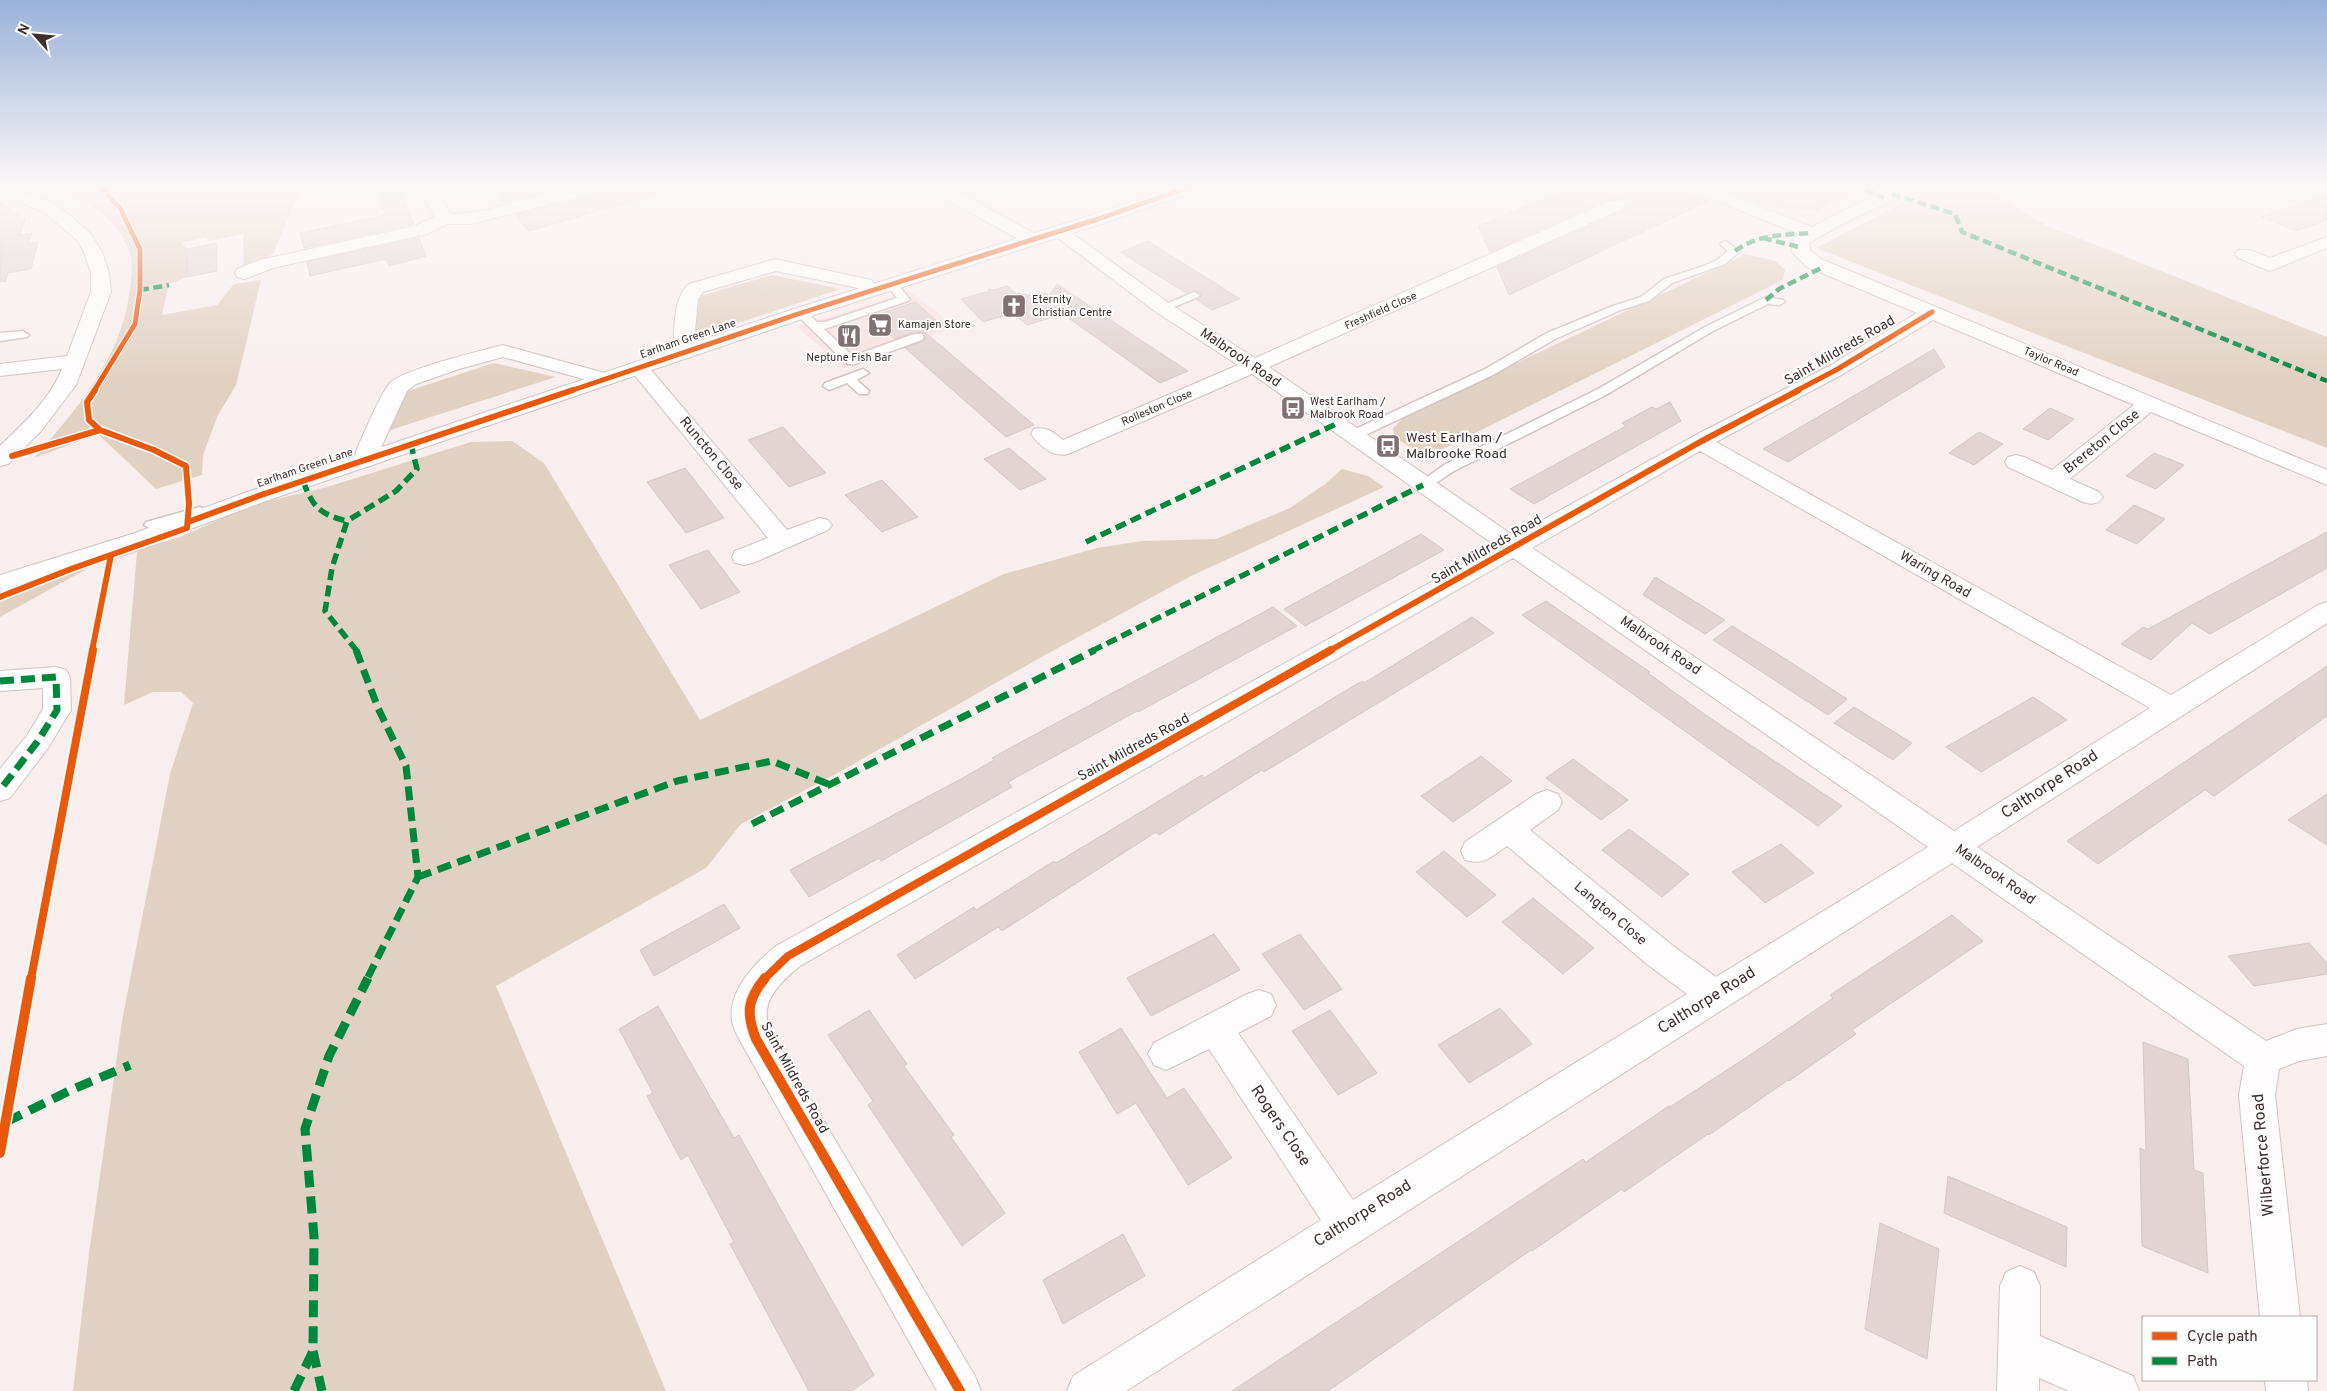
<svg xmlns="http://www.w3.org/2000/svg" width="2327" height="1391" font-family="Overpass,sans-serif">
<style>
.built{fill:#f7e2e1}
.green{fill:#e1d1c3}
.building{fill:#e1d4d2;stroke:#d3c8c4}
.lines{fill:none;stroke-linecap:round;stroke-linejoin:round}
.lane-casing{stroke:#d0c4c4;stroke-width:3}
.street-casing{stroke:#d0c4c4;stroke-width:2}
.secondary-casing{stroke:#d0c4c4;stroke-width:2}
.lane{fill:#fefcfc;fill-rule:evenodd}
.street{fill:#fefcfc;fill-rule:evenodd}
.secondary{fill:#fefcfc;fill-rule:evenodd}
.quiet-far3{stroke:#00873e;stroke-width:4.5;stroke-dasharray:9 4.5;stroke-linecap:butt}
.quiet-far2{stroke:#00873e;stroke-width:5.5;stroke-dasharray:11 5.5;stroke-linecap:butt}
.quiet-far1{stroke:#00873e;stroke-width:7;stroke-dasharray:14 7;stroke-linecap:butt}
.quiet{stroke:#00873e;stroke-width:9;stroke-dasharray:17 9;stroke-linecap:butt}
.cycleway-far3-casing{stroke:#fdfdfd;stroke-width:7}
.cycleway-far2-casing{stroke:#fdfdfd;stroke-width:9}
.cycleway-far1-casing{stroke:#fdfdfd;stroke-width:11}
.cycleway-casing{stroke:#fdfdfd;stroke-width:13}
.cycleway-far3{stroke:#e8590c;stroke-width:5}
.cycleway-far2{stroke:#e8590c;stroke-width:6}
.cycleway-far1{stroke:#e8590c;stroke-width:8}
.cycleway{stroke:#e8590c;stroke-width:10}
.labels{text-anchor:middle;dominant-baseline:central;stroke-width:4;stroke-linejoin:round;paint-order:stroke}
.far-poi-label{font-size:11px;fill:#3f2f2f;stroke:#fdfdfd;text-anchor:start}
.far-street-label{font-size:11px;fill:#3f2f2f;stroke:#fdfdfd}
.street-label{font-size:14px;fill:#3f2f2f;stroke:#fdfdfd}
.poi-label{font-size:14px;fill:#3f2f2f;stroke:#fdfdfd;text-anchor:start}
.near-street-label{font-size:16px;fill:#3f2f2f;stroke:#fdfdfd}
</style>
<rect width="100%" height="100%" fill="#f8eeee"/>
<path class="built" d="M909,291l47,36 -95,33 -17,8 -47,-41z"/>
<path class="green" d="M102,184h201l-30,70 -29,17 -1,-37 -35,7 -2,-4 -24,6 5,6v28l-18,7 -7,31 55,-10 17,-21 27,-4 -25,105 -18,30 -15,40 -1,20 -46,14 -58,-55 -64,24c42,-48 86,-98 95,-163 4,-28 6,-40 -11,-65 -9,-14 -34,-29 -48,-38z
M1710,184h160l-52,26 -51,-3z
M1979,186l67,39 281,112v111l-511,-200 108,-56z
M1746,254l29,7 10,9 -2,10 -350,174 -19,-5 -19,-11 -2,-10 14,-13z
M772,275l69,14 -145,48 1,-40z
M494,363l62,14 -172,55 24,-41z
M512,441l32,22 156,257 304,-146 93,-26 45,-7 74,-2 74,-31 35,-24 17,-15 26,7 16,11 -193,89 -146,79 -202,115 -102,54 -35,44 -210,118 170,405h-593l16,-138 33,-232 48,-247 23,-71 -12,-11h-28l-29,13 13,-153 -47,15 -90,50v-15l46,-21 61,-23 73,-21 72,-32 75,-18 144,-45z"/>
<path class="building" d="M374,184h24l16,40 -110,24 -4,-15 85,-18z
M488,184h93l-76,19z
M618,184h52l1,6 -142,41 -14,-16 99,-25z
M1579,184h86l43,17 -199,94 -12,-28 126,-56 3,-7 -4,-5h-13l-119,53 -12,-26z
M2327,194v26l-31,11 -35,-14z
M0,202l25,18 -5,15 12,-2 -3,10 9,-1 -7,27 -23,4 -3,9 -5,-1z
M419,238l7,18 -37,10 -3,-7 -76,17 -3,-14z
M1148,241l62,39 30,19 -28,11 -15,-10 4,-4v-3l-8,-3 -7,3 -66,-41z
M216,243l1,28 -30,6v-28z
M1057,284l82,55 49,32 -28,12 -97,-69 -36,11 -14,-12 -30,9 -22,-23 29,-8 -2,-2 6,1 13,-4 8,7 20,3 11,-3 3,3z
M915,302l22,19 -18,6 115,98 -28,12 -101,-89 19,-7 2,-3 -2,-5 -11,-1 -18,7 -24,-22z
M1934,349l11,18 -157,95 -25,-13z
M1670,402l11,19 -147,83 -24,-15 116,-63 -4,-3 30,-16 4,2z
M2050,408l24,11 -26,21 -25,-11z
M783,427l21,23 22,23 -37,14 -41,-47z
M1979,432l24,12 -29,21 -25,-12z
M1009,448l37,31 -26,11 -36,-31z
M2154,453l30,12 -28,24 -30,-13z
M685,468l39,50 -38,15 -39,-51z
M882,480l36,37 -36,15 -37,-37z
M2134,505l31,14 -28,25 -31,-14z
M2327,532v36l-117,66 -18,-11 -41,37 -30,-16 22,-17 5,2z
M1421,534l23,16 -139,76 -21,-17z
M708,550l32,42 -39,17 -32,-44z
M1655,577l70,43 -20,14 -62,-39z
M1546,601l104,71 -2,1 59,43 135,90 -24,20 -296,-211z
M1273,607l24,19 -159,86 -1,-1 -129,71 4,5 -131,74 -2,-3 -70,39 -19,-27 171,-91 33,-19 -2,-2 29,-16z
M1472,617l22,16 -230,139 -2,-2 -103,65 -3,-3 -154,99 -4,-4 -83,52 -18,-24 77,-48 2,3 78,-49 2,2 146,-88 2,3 136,-84 22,-13 2,2z
M1732,626l52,32 63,41 -19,16 -115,-75z
M2327,666v50l-113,80 -9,-6 -107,74 -31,-23z
M2033,697l34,23 -86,52 -35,-25z
M1854,707l58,36 -19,17 -59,-37z
M1481,756l31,25 -59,41 -32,-26z
M1573,759l55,41 -27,20 -55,-42z
M2327,794v51l-39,-25z
M1629,829l60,45 -27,23 -60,-47z
M1781,844l33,29 -49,30 -33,-31z
M1444,851l52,44 -29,22 -51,-45z
M1533,898l61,50 -31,26 -61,-52z
M724,904l16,24 -86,48 -14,-26z
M1952,915l31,26 -131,89 4,4 -67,47 -1,-1 -79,55 -1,-1 -84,58 -2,-3 -90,62 -1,-1 -203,141h-96l351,-232 3,3 83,-56 1,1 80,-52 83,-57 -3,-3z
M1214,934l26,36 -89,46 -24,-38z
M1300,934l42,55 -38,21 -42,-56z
M2309,943l18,20v11l-73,12 -26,-30z
M658,1006l76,132 5,-3 135,240 -22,16h-43l-79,-147 4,-2 -46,-87 -7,5 -34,-64 6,-3 -34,-64z
M1500,1008l32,36 -63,39 -31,-38z
M869,1010l38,54 -3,2 50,69 -3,2 54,76 -43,33 -94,-141 5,-4 -45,-66z
M1330,1010l47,63 -39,22 -46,-64z
M1121,1028l46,70 17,-10 48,70 -44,27 -52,-82 -19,11 -38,-62z
M2143,1042l45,17 6,111 9,3 5,100 -66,-27 -2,-98 6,3z
M1948,1176l119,51 -1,40 -122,-54z
M1880,1223l59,26 -12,110 -62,-30z
M1123,1234l22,42 -82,48 -20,-44z"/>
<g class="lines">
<defs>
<path id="lane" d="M1725,241l15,10 -15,13 -53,19 -23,18 -28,9 -66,29 -62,36 -136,64h-10l-2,-3 2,-3 138,-64 62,-36 66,-27 28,-9 23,-18 40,-13 13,-6 11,-9 -8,-7z
M891,280l4,1 13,16 2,2 -2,2 -84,28 29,27 61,-22h8l2,3 -2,3 -67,24h-8l-52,-51 6,-3 4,1 12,11h8l72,-24 -12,-15z
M1194,292l6,3 -2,2 -31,13 -4,1 -6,-3z
M1766,297l17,3 2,2 -6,3 -11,-1 -55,27 -107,64 -152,76 -26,17 -5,1 -7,-4 28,-20 154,-76 107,-62z
M23,331l6,4 -2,2 -27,4v-8z
M863,369l6,4 -12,7 12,11 -2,3h-8l-12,-11 -18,7 -6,-4 2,-3z
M200,507l7,4 -2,3 -54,15 -7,-4 2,-3z"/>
<path id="street" d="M0,184l56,20 35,30 11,18 7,21 2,19 -35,93 -35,46 -33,33 -8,2v-20c23,-22 50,-47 62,-77l-62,7v-12l67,-8 24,-64v-19l-7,-21 -6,-11 -34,-29 -44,-17z
M418,184h16l16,30c56,0 113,-36 166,-30l-2,4 -143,36h-24l-20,10 -154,34 -29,11 -7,-2 -2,-4 2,-4 23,-9 155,-34 19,-9z
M924,184h20l95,52 3,4 -3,4h-12l-101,-56z
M1682,184h22l108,43 42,-22 48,-19 30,-2 -2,4c-43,13 -82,32 -121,55l1,7 11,9 506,211v15l-176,-73 -81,67 29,13 4,5 -4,5 -8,2 -8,-2 -75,-35 -3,-5 3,-5 8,-2 8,2 28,13 82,-65 -201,-85 -90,54 -127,68 455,253 147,-90 9,-3v21l-350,224 289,194 31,-12 30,-5v32l-28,5 -20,8 -4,26 25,222h-40l-21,-222 5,-29 -292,-203 -826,528h-59l6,-15 248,-156 -112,-171 -43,21 -12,-5 -6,-11 6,-11 93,-49 12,-4 12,4 5,11 -5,11 -33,17 115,167 334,-206 -39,-29 -141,-119c-15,10 -23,20 -42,14l-4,-9 4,-9 71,-48 11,-4 11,4 4,8 -4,8 -28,20 142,115 44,32 212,-130 -415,-289 -713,408c-20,17 -42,36 -30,64l205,346 6,15h-44l-198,-352c-3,-6 -6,-12 -7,-18 -4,-31 23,-58 44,-75l720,-400 -244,-172 -184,80c-15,4 -28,-8 -37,-20l3,-5c13,-3 19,3 29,11l175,-75 -82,-53 -106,-80 3,-4h12l105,76 85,54 355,-157h12l3,4 -3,4 -353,158 245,169 178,-99 137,-71 88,-53 -110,-46 -15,-15 -1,-11 8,-7 -115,-46zM1700,451l450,257 -196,123 -422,-283z
M2327,237v11l-57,23 -32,-13 -3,-4 3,-4h12l20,8z
M775,259l96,21 11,9 -2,4 -7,2 -15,-7 -82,-17 -73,21 -5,7 -5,54 -3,4 -7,2 -7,-2 -3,-4c2,-21 -1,-55 16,-69z
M503,345l109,30 3,4 -3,4 -7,2 -102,-28 -44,12 -43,15 -9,7 -34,74 -8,2 -8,-2 -3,-5 3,-11c7,-15 23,-55 33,-66 14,-14 90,-32 113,-38z
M639,362l7,2 141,166 33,-12 8,2 4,5 -4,5 -75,33 -9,2 -9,-2 -3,-6 3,-6 33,-13 -136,-166 -3,-4 3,-4z
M56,667l10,3 4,7 1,33 -23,38 -38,50 -10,3v-32l28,-35 15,-25v-21l-43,3v-20z
M2020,1266l14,6 6,14v50l93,40 6,15h-70l-30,-13v13h-42l3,-105 6,-14z
M2265,1380h42l1,11h-42z"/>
<path id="secondary" d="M1183,184h23l-2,4 -100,35 -296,94 -539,183 -116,43 -153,49v-17l135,-42 118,-43 541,-181 298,-94z"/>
</defs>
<use href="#lane" class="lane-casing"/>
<use href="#street" class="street-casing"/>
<use href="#secondary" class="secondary-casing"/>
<use href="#lane" class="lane"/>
<use href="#street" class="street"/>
<use href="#secondary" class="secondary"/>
<path class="quiet-far3" d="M1853,184l31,14
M1892,194l63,20 7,18 365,149
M1763,238l36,9
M1735,251c23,-17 49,-16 77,-18
M140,290l29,-5
M1766,300l13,-11 44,-22"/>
<path class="quiet-far2" d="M303,481c10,26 16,33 44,40
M1086,542l250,-118
M357,651l-32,-40 7,-43 15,-47 49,-30 21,-22 -6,-24
M1092,651l331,-166"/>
<path class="quiet-far1" d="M356,650l22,58 28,58 12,111 -51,102
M0,681l56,-4 1,33 -19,31 -38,49
M752,824l343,-174
M418,877l259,-96 95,-20 56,23"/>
<path class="quiet" d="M6,1122l65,-32 59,-25
M313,1351l9,40
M294,1391l19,-40 1,-114 -9,-108 24,-73 39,-78"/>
<defs>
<path id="cycleway-far3" d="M94,391l41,-67 5,-34v-41l-20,-41 -22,-24
M570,391l231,-78 297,-94 100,-35
M1796,391l40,-21 96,-58"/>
<path id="cycleway-far2" d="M12,456l88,-26
M188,522l73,-27 312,-105
M0,597l71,-28 116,-41 2,-24 -3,-38 -32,-16 -54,-20 -11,-10 -2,-18 8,-12
M92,651l19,-96
M1329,651l371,-209 99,-52"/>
<path id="cycleway-far1" d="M31,979l62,-329
M764,979l24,-23 543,-306"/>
<path id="cycleway" d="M765,978c-18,22 -19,35 -9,61l204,352
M0,1153l31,-175"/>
</defs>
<use href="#cycleway-far3" class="cycleway-far3-casing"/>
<use href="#cycleway-far2" class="cycleway-far2-casing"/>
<use href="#cycleway-far1" class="cycleway-far1-casing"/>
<use href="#cycleway" class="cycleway-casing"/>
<use href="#cycleway-far3" class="cycleway-far3"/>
<use href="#cycleway-far2" class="cycleway-far2"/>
<use href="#cycleway-far1" class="cycleway-far1"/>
<use href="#cycleway" class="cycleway"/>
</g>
<linearGradient id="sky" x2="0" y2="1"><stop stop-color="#9ab2d8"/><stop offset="0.49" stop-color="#fcf7f7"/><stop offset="1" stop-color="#fcf7f7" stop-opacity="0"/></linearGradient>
<rect width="2327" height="378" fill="url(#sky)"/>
<defs>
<symbol id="church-square" viewBox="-11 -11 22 22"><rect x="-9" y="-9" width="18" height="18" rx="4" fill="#807272" stroke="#fdfdfd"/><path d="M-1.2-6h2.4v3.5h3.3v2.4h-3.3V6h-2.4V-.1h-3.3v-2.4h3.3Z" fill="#fff"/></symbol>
<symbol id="supermarket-square" viewBox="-11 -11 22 22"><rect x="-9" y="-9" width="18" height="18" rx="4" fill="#807272" stroke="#fdfdfd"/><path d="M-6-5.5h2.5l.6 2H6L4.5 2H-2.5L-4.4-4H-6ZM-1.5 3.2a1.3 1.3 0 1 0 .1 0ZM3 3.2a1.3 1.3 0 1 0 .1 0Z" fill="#fff"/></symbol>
<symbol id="restaurant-square" viewBox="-11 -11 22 22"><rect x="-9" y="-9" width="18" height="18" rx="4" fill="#807272" stroke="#fdfdfd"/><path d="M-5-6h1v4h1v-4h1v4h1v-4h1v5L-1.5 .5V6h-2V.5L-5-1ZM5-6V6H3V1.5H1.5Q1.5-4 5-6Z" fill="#fff"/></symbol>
<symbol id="bus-square" viewBox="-11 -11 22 22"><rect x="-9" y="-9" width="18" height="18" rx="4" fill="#807272" stroke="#fdfdfd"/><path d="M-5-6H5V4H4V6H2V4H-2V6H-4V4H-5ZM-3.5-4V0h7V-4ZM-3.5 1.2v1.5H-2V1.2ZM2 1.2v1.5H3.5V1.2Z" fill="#fff"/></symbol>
</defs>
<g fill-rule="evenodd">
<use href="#church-square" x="1000" y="292" width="28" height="28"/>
<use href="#supermarket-square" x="866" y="311" width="28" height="28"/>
<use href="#restaurant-square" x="835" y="322" width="28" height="28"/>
<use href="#bus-square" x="1279" y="394" width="28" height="28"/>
<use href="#bus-square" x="1374" y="432" width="28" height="28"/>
</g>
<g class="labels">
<g class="far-poi-label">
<text x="1032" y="300">Eternity<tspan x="1032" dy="13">Christian Centre</tspan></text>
<text x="898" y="325">Kamajen Store</text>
<text x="849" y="358" text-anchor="middle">Neptune Fish Bar</text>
<text x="1310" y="402">West Earlham /<tspan x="1310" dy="13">Malbrook Road</tspan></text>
</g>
<g class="far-street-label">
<text transform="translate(1381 311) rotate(-24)">Freshfield Close</text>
<text transform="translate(688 339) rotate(-19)">Earlham Green Lane</text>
<text transform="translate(2051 362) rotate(23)">Taylor Road</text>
<text transform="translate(1157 408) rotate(-23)">Rolleston Close</text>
<text transform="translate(305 468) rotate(-19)">Earlham Green Lane</text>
</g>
<g class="street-label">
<text transform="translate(1840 351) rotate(-30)">Saint Mildreds Road</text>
<text transform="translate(1240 358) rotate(34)">Malbrook Road</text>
<text transform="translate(2102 442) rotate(-39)">Brereton Close</text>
<text transform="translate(711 454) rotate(50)">Runcton Close</text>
<text transform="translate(1487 550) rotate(-30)">Saint Mildreds Road</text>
<text transform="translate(1935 575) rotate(30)">Waring Road</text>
<text transform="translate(1660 646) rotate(34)">Malbrook Road</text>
<text transform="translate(1134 748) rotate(-29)">Saint Mildreds Road</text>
<text transform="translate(1995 875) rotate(35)">Malbrook Road</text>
<text transform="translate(1610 914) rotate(40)">Langton Close</text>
<text transform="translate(794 1078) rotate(61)">Saint Mildreds Road</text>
</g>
<g class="poi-label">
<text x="1406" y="438">West Earlham /<tspan x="1406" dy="16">Malbrooke Road</tspan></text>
</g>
<g class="near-street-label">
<text transform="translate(2050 785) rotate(-33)">Calthorpe Road</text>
<text transform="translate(1707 1001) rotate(-32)">Calthorpe Road</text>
<text transform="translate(1280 1126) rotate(56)">Rogers Close</text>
<text transform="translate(2264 1155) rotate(-95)">Wilberforce Road</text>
<text transform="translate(1363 1214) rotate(-32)">Calthorpe Road</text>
</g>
</g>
<rect x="2142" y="1316" width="175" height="65" fill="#fdfdfd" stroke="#b1abab"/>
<rect x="2152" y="1332" width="25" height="8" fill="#e8590c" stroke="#b1abab"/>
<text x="2187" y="1341" font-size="15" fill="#3f2f2f">Cycle path</text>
<rect x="2152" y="1357" width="25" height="8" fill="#00873e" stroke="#b1abab"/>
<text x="2187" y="1366" font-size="15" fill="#3f2f2f">Path</text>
<g transform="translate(35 35) rotate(297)" stroke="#fdfdfd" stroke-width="4" paint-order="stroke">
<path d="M0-4L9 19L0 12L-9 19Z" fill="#3f2f2f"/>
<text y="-8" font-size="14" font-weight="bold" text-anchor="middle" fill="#3f2f2f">N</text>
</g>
</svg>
